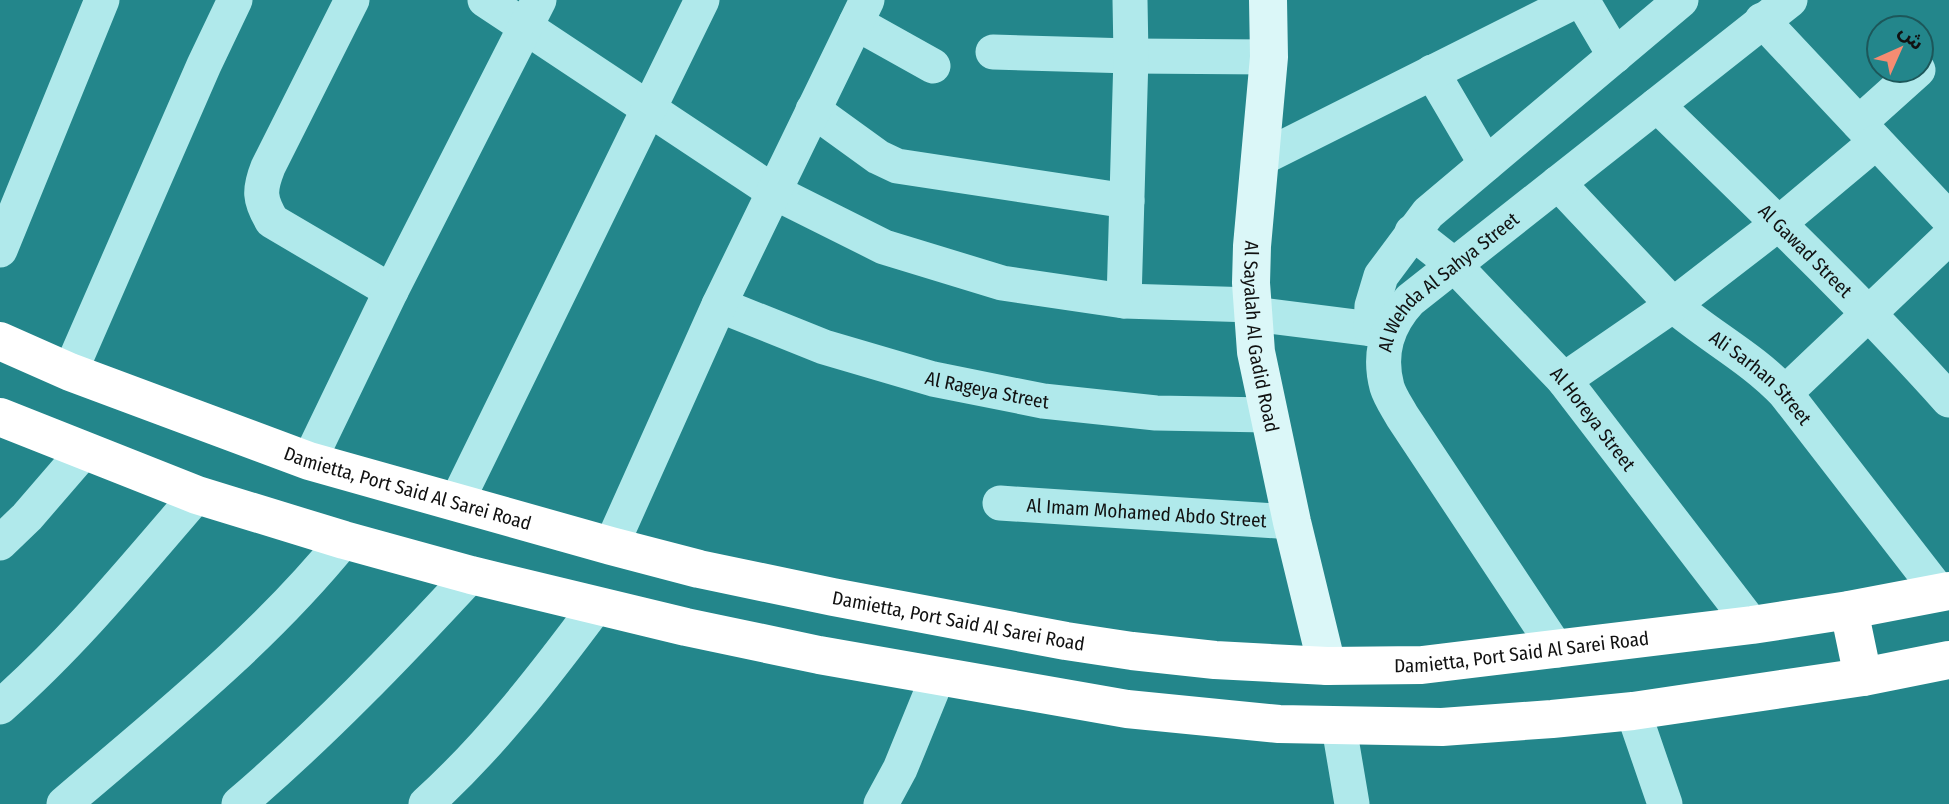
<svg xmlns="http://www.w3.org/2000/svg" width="1949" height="804" font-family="'Fira Sans Condensed','Noto Sans Arabic',sans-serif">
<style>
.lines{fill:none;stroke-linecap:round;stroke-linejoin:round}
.street{stroke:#b0e9eb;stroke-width:35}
.secondary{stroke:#dbf7f8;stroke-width:38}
.highway{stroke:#fff;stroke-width:38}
.labels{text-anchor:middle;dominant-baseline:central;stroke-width:6;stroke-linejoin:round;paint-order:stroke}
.street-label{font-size:19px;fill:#111;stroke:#23868b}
</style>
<rect width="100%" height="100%" fill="#23868b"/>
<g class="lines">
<g class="street">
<path d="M352,0l-84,167c-9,23 -9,32 4,54l119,70"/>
<path d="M485,0l289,192 110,55 118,36 122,18 129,4"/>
<path d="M1582,0l33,56"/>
<path d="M1762,20l187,199"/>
<path d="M856,23l77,43"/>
<path d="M993,52l138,4 138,1"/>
<path d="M1432,72l54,92"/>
<path id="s1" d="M1657,105c98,96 200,192 292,295"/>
<path d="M813,110l65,47 19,9 230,35"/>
<path d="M1859,123l59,-53"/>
<path d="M1260,159l317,-159"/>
<path id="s2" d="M1558,183l115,122c36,31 79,53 112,88l154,199"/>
<path id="s3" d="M1412,232l42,33 110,115 188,245"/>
<path d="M0,250l102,-250"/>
<path d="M1124,301l7,-245 -1,-56"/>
<path id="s4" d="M719,305l105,42 109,32 110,22 113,12 112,2"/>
<path d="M1253,314l135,17"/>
<path d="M1371,329l1,-23 9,-30 47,-63 253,-213"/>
<path d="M70,372l134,-307 31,-65"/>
<path d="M1564,380l109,-75 105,-81 98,-82"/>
<path d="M1785,393l164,-156"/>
<path d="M309,461l82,-170 148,-291"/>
<path d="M456,503l246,-503"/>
<path id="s5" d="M1000,503l292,19"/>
<path d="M0,543l27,-26 57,-66"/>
<path d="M611,546l108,-241 148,-305"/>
<path id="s6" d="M1557,650l-155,-234c-5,-9 -12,-19 -15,-29 -9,-34 0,-62 23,-87l380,-300"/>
<path d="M0,707c73,-64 134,-139 197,-212"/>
<path d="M1633,711l32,93"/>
<path d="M1339,727l13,77"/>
<path d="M64,804c98,-84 199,-164 280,-264"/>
<path d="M239,804c83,-71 158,-149 232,-229"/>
<path d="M426,804c65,-59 119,-129 171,-199"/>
<path d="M881,804l19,-35 38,-93"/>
</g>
<path class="secondary" id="s7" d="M1268,0l1,57 -17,189 -1,37 5,69 36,170 35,144"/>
<g class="highway">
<path id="s8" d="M0,341l70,31 239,89 302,85 88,23 134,28 233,44 66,10 83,9 112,6 95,-1 330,-40 97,-15 100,-19"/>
<path d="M0,417l197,78 147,45 127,35 215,52 133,28 308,54 152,15 163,3 110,-8 81,-8 230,-34 86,-17"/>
<path d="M1849,610l14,67"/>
</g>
</g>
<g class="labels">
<g class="street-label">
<text stroke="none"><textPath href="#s1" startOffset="208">Al Gawad Street</textPath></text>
<text stroke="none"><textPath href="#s6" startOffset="446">Al Wehda Al Sahya Street</textPath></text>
<text stroke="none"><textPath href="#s7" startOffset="338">Al Sayalah Al Gadid Road</textPath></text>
<text stroke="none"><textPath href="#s2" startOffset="282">Ali Sarhan Street</textPath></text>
<text stroke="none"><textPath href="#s4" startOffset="282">Al Rageya Street</textPath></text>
<text stroke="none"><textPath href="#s3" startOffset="261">Al Horeya Street</textPath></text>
<text stroke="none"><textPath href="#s8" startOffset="434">Damietta, Port Said Al Sarei Road</textPath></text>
<text stroke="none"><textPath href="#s5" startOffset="147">Al Imam Mohamed Abdo Street</textPath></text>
<text stroke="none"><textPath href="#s8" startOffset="1001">Damietta, Port Said Al Sarei Road</textPath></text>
<text stroke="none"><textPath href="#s8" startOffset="1568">Damietta, Port Said Al Sarei Road</textPath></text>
</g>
</g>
<g transform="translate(1900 49) rotate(45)"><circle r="33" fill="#23868b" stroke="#1c575a" stroke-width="2"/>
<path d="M0-5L12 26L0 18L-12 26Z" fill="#f68c72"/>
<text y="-10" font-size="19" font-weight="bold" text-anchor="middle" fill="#111111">ش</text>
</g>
</svg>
